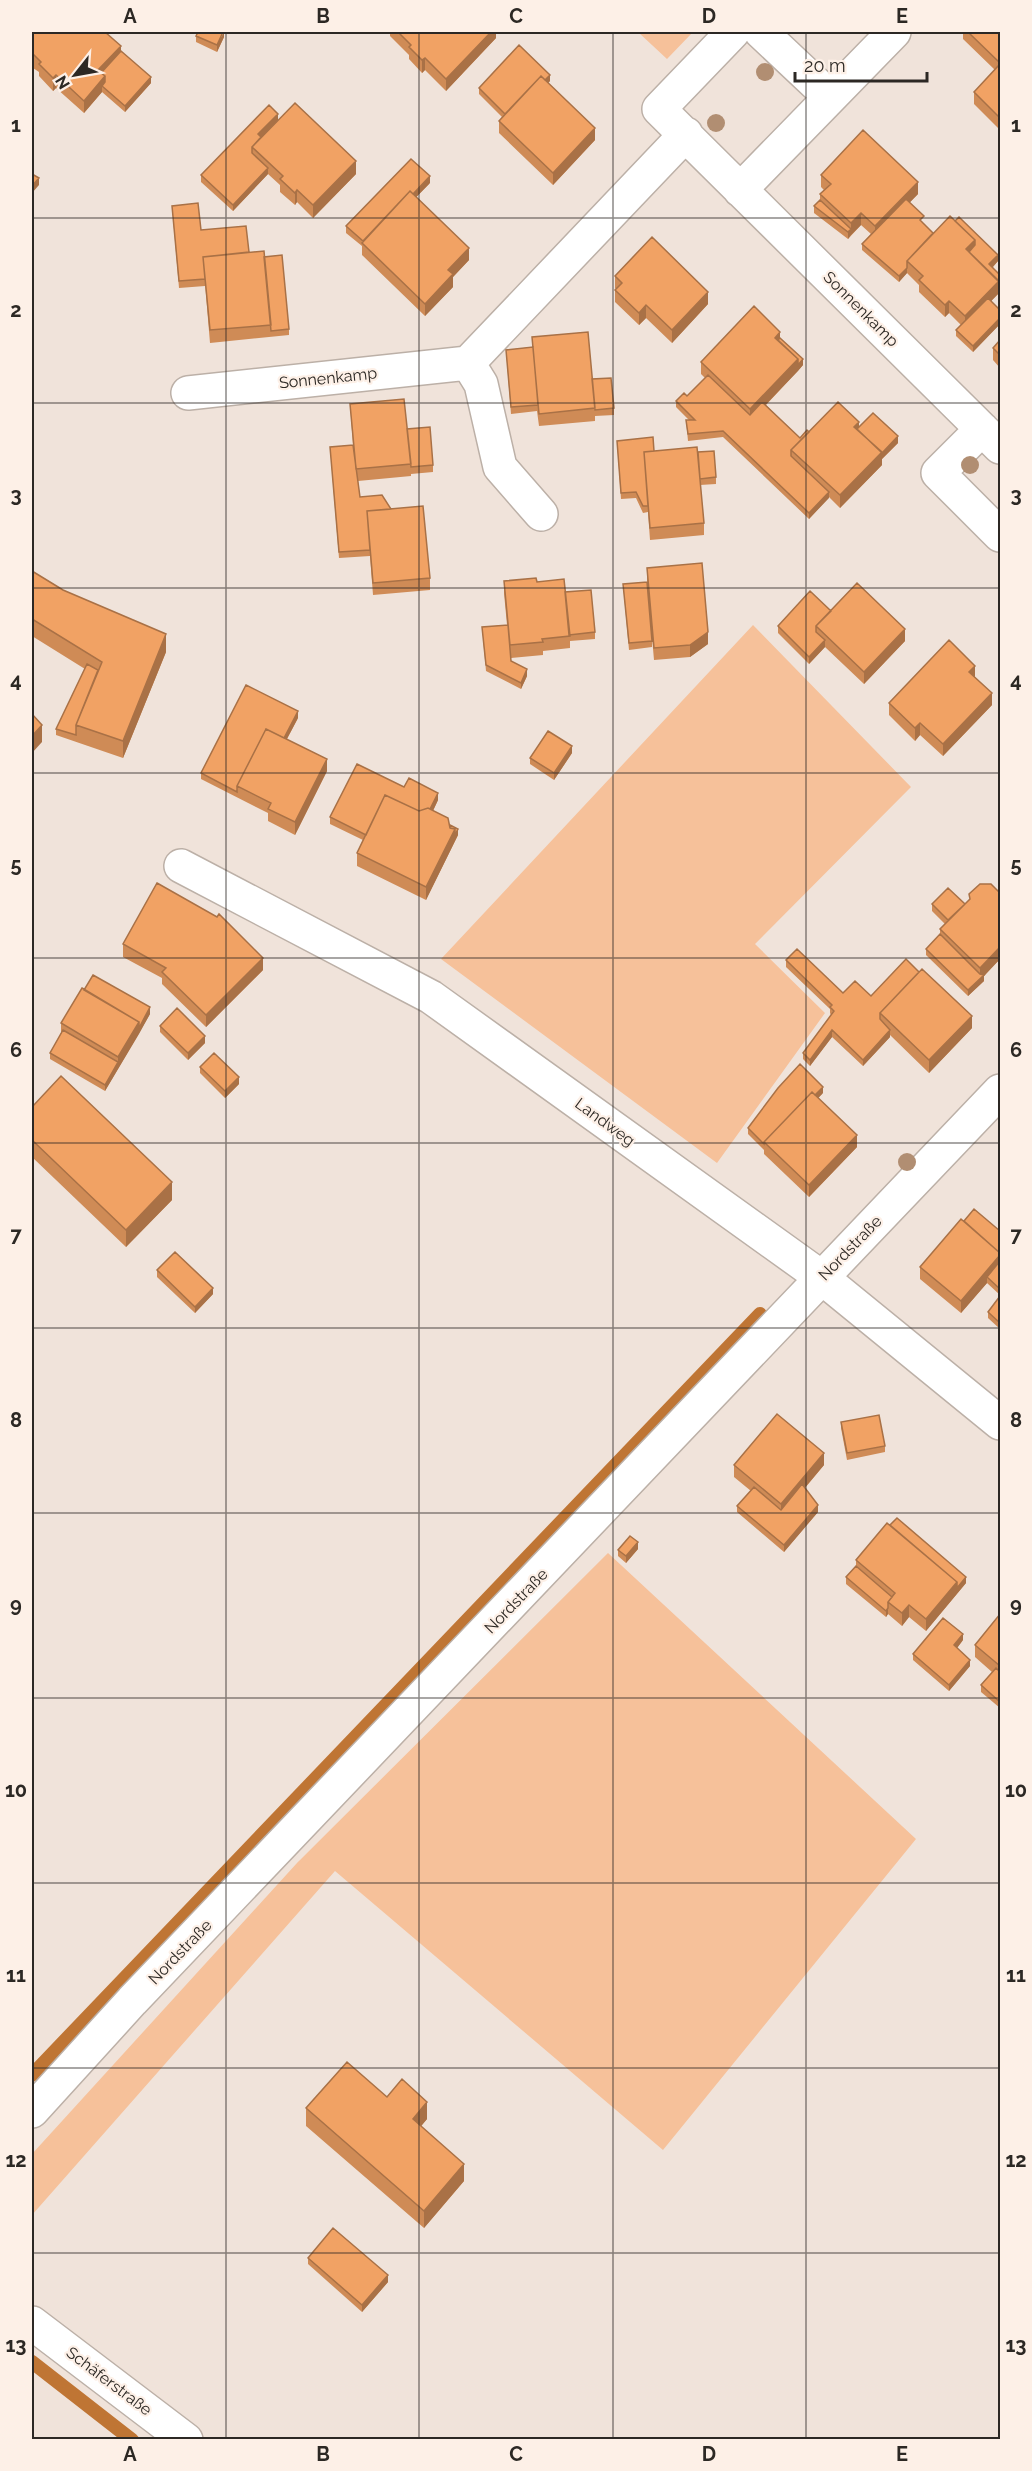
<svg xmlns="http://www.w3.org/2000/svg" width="1032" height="2471" font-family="Raleway,sans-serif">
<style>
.green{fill:#f6c19a}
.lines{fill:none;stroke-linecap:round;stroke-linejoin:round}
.stream{stroke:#bf7534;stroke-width:14}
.street-casing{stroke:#bcb0a7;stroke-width:36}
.street{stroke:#fff;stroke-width:33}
.tree{fill:#b18e72}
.wall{fill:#cf8b56}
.shaded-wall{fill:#a97146}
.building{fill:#f1a264;stroke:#a97146;stroke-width:1.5}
.grid{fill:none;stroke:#2c2824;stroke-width:1.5;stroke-opacity:0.55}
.labels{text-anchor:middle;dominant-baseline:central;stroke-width:4.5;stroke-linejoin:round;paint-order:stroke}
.street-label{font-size:16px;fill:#2c2824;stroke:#fdf0e7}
.neatline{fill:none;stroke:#2c2824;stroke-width:2}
.grid-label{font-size:20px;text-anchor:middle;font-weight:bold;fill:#2c2824}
</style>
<rect width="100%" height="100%" fill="#f0e3da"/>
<path class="green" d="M638,32h55l-26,27z
M753,625l158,162 -156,157 70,69 -108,150 -276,-204z
M608,1553l308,286 -253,311 -328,-279 -303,344v-61l265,-291z"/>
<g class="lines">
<path class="stream" d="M32,2075l728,-761
M32,2362l100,78"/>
<defs>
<path id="street" d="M733,32l-74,77 341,338
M761,32l69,65
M740,190l154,-158
M188,393l280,-30
M982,429l-44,44 62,62
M541,514l-41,-47 -19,-83 -13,-21 218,-229
M181,866l250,131 390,280 179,146
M32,2111l100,-110 868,-910
M32,2323l154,117"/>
</defs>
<use href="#street" class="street-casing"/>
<use href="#street" class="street"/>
</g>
<g class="tree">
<circle cx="765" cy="72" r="9"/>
<circle cx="716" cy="123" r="9"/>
<circle cx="970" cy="465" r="9"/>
<circle cx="907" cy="1162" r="9"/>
</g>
<path class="wall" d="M32,32l89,20 30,31 -26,29 -23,-20 -18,21 -28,-25 -3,3 -14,-15v-4l-6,-4 -1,2z
M390,32h106v6l-50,53 -21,-21 -3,3 -13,-14v-4l-19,-19z
M963,32h37v98l-26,-26v-12l21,-22 -32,-31z
M196,36l28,1 -7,15 -21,-10z
M550,81l-2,2 47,57 -42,45 -54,-52v-12l3,-4 -23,-23v-6z
M278,120l78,54 -43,44 -16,-16 -2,3 -15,-13v-7l-12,-11 -35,37 -32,-29v-7z
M821,175l97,19 -9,9 14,20 10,10 65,28 -5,6 6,21v5l-8,8 9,9v14l-27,28 -17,-16v-6l5,-5 -12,-12 -4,4 -26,-25v-7l-12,-12 -8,9 -37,-32v-6l9,-10 -10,-9 -13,14 -34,-26v-7l6,-6v-6l4,-4 -3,-3z
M430,183l-14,14 53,63 -16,17v10l-28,29 -63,-61v-9l-16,-13v-7z
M172,206l29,24 48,22 15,5 25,72v6l-79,8 -5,-60v3l-26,2z
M615,276l93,28 -36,39 -26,-25 -7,7 -24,-23v-12l1,-1 -1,-1z
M532,337l60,42 22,29v7l-19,1v5l-56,5 -2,-15 -26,3 -5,-64 26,-3z
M780,338l23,27 -37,40 34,33 9,-6 50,-5 39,16 -16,16v6l-42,43 -11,-11 -20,22 -86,-82 -35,4 -2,-21h3l-13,-13v-6l11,-5 18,-18 -4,-4v-12z
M1000,340v28l-7,-8v-12z
M350,404l57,25 26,36v7l-22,2v2l-53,5 2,16 70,81v12l-57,5 -3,-39 -31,2 -9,-111 23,-2z
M617,441l37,10 44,1 18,25v7l-16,1 4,38v12l-54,5 -2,-28 -5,1 -7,-15 -15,1z
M647,568l61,76 -18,13 -36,3 -7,-80z
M32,571l134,81 -43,106 -67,-23v-6l29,-60 -53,-33z
M504,581l33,1 28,11 30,39v7l-25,2v7l-27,3v4l-32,3v3l16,15 -6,13 -35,-18 -4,-44 25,-2 -3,-32z
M623,584l29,57v6l-23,3z
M831,611l74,30 -41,43 -39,-37 -16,17 -31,-31v-7z
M975,677l17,28 -49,51 -23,-21 -5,6 -26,-26v-12z
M298,718l-11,21 40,32 -32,64 -27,-14v-8l-67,-34v-6z
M572,753l-18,27 -24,-16v-6z
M404,787l34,13 -5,11 17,14 8,10 -32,65 -69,-34v-13l6,-13 -33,-16v-7z
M1000,893v66l-16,17v5l-16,15 -42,-41v-6l14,-15v-5l5,-5 -13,-13v-7h33z
M123,944l140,26 -57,57 -44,-43v-6l-39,-21z
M786,960l57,33 28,3 101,32 -43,45 -39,-38v2l-27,29 -31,-29 -22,29 -7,-7v-6l28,-38 -1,-2v-4l-44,-42z
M150,1014l-45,77 -55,-32v-6l11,-20v-10z
M160,1026l45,17 -17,17 -28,-28z
M200,1067l39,17 -14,14 -25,-25z
M823,1093l-5,5 39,49 -48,50 -45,-43v-4l-16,-16v-6z
M32,1107l140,93 -46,47 -94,-90z
M964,1221l36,10v64l-13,-12 -26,30 -41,-34v-12z
M157,1270l56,24 -18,19 -38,-36z
M1000,1296v33l-12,-11v-6z
M841,1422l44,24v6l-38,8 -6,-32z
M734,1465h90l-19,23 13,24 -34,40 -47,-40v-6l14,-15 -17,-14z
M638,1549l-12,14 -8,-7v-6z
M856,1560l110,23 -40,48 -17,-14 -7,9 -14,-12 -2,3 -40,-33v-7l10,-11z
M1000,1614v94l-19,-16v-7l11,-13 -17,-15v-12z
M963,1640l-6,8 13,18 -21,25 -36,-31v-6z
M387,2097l40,22 -6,7 43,55 -40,47 -118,-102v-18z
M308,2258l80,24 -26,30 -54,-48z"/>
<path class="shaded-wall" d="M224,32v5l-7,15v-7z
M491,32h5v6l-50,53v-12z
M121,46v12l-20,21 -3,-9z
M425,58v12l-3,3v-13z
M33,61v7l-1,2v-7z
M56,75v13l-3,3v-13z
M550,75v6l-42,42v-7z
M105,76v13l-3,-3v6l-18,21v-12z
M151,77v6l-26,29v-6z
M278,114v6l-20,21v-7z
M595,128v12l-42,45v-12z
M356,161v13l-43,44v-13z
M268,168v6l-35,37v-6z
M430,176v7l-63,65 -1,-4z
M39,178v7l-7,8v-7z
M918,182v12l-43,44v-12z
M297,190v12l-2,3v-12z
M861,213v12l-10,10v-12z
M851,229v6l-3,4v-7z
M975,240v12l-6,6 -3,-9z
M469,248v12l-16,17v10l-28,29v-12l23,-34z
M998,255v6l-9,10v-7z
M907,268v5l-8,9v-6z
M1000,280v6l-1,2v5l-34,35v-12z
M708,292v12l-36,39v-13z
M949,301v12l-4,4v-12z
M646,305v13l-7,7v-12z
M1000,318v6l-27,28v-6z
M780,332v12l-5,-6z
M798,359v12l-48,50v-12z
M803,359v6l-5,6v-6z
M859,422v12l-5,-7z
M898,436v7l-16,16v6l-42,43v-13z
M829,492v6l-20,21v-6z
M905,629v12l-41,43v-12z
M708,632v12l-18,13v-12z
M166,634v18l-43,106v-17z
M825,640v7l-16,17v-7z
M975,666v12l-6,-6z
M527,669v7l-6,13v-6z
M992,693v12l-49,51v-12z
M298,711v7l-16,30v-6z
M920,723v12l-5,6v-13z
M42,725v17l-10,11v-17z
M572,746v7l-18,27v-7z
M327,759v12l-32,64v-13z
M438,793v7l-10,21 -9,2z
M455,829h3v6l-32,65v-13z
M1000,947v12l-16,17v5l-16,15v-6l12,-11v-11z
M263,958v12l-57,57v-12z
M150,1007v7l-11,20v-6z
M972,1016v12l-43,45v-13z
M139,1022v12l-34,57v-6l13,-23v-5z
M832,1030v7l-22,29v-6z
M890,1030v7l-27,29v-6z
M205,1036v7l-17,17v-7z
M239,1077v7l-14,14v-7z
M823,1087v6l-53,55 -3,-3z
M857,1135v12l-48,50v-12z
M172,1182v18l-46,47v-17z
M1000,1255v12l-13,10v6l-26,30v-12z
M213,1288v6l-18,19v-6z
M824,1453v12l-43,51v-12z
M818,1505v7l-34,40v-7z
M638,1542v7l-12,14v-7z
M966,1577v6l-40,48v-12l31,-37z
M909,1605v12l-7,9v-13z
M888,1608v6l-2,3v-6z
M963,1634v6l-9,12v-7z
M970,1660v6l-21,25v-6z
M427,2102v17l-14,17v-17z
M464,2164v17l-40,47v-17z
M388,2275v7l-26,30v-7z"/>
<path class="building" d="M34,32h71l16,14 -23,24 7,6 -21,25 -28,-26 -3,3 -14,-14 2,-2 -9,-9v-18z
M198,32h25l-6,13 -21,-9z
M398,32h93l-45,47 -21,-21 -3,2 -13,-13 2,-2z
M968,32h32v31z
M519,45l31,30 -5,5 -4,-4 -36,38 -26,-26z
M121,51l30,26 -26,29 -23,-20 3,-4v-6l-4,-3z
M1000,64v54l-26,-26z
M541,76l54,52 -42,45 -54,-52z
M295,103l61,58 -43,44 -16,-15 -2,3 -15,-14 3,-3 -31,-29z
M269,105l9,9 -20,20 3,3 -9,10v6l16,15 -35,37 -32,-30z
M863,130l55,52 -43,44 -14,-13 -10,10 -31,-29 11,-10 -10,-9z
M411,159l19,17 -17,18 -3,-3 -47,50 -17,-15z
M32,174l7,4 -7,8z
M410,191l59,57 -21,22 5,4 -28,30 -63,-61z
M906,199l18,17 -4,4 13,13 -26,28v7l-8,8 -37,-32z
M820,200l31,29 -3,3 -34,-26z
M198,203l3,27 45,-4 3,26 -46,5 2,22 -26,2 -7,-75z
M950,216l25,24 -9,9 33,32 -34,35 -16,-15 -4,4 -26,-25 4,-4 -16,-15z
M959,217l39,38 -9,9 11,11v5l-1,2 -30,-30 6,-7v-5l-20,-19z
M652,237l56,55 -36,38 -26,-25 -7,8 -24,-23 7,-7 -7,-7z
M264,251l7,74 -61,5 -7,-73z
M282,255l7,74 -18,2 -7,-74z
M988,298l12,12v8l-27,28 -17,-16z
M754,306l26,26 -5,6 23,21 -48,50 -49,-47z
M588,332l7,76 -56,6 -7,-77z
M780,338l23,21 -5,6v-6l-20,-19z
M1000,340v15l-7,-7z
M533,347l5,58 -27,2 -5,-57z
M708,375l42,40 12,-13 38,36 7,-8 2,2 -18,18v6l38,36 -20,21 -86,-82 -35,3 -2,-14h9l-19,-19 8,-8 3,3z
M611,378l3,30 -19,2 -3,-31z
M404,399l7,65 -55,5 -6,-65z
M838,402l21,20 -5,5 28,25 -42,43 -49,-45z
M873,413l25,23 -16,17 -25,-24z
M430,427l3,38 -22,2 -4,-38z
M653,437l1,14 -10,1 4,54h-5l-7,-14 -15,1 -4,-52z
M353,445l7,52 22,-2 9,14 -24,2 3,39 -31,2 -9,-105z
M697,447l7,76 -54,5 -6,-76z
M714,451l2,26 -16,2 -2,-27z
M423,506l7,72 -57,5 -6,-72z
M702,563l6,69 -18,13 -36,3 -7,-80z
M32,571l31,19 103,44 -43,107 -47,-16 26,-63 -70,-43z
M536,578l1,4 27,-3 6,57 -28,3 1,3 -33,3 -6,-64z
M647,582l5,59 -23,2 -6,-59z
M857,583l48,46 -41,43 -48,-46z
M591,590l4,42 -26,3 -4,-43z
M810,591l21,20 -15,15v6l9,8 -16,17 -31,-31z
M508,625l3,36 16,8 -6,14 -35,-18 -4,-38z
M949,640l26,26 -6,6 23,21 -49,51 -23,-21 -5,5 -26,-25z
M87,664l11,6 -22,55v10l-20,-6z
M246,685l52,26 -14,27 -18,-9 -29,57v6l-36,-19z
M32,714l10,11 -10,11z
M266,729l61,30 -32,63 -27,-13 3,-6 -34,-17z
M548,731l24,15 -18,27 -24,-15z
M357,764l47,23 5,-9 29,15 -8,16 -2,-1 -9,3 -34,-16 -19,40 -36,-18z
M385,795l34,16 9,-3 20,10 2,10 5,1 -29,58 -69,-34z
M450,825l8,4 -3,6v-6l-5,-1z
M157,883l60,34 2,-3 44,44 -57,57 -44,-43 4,-4 -43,-24z
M980,884h11l9,9v54l-20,21 -40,-39 30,-30 -1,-5z
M948,888l17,16 -17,16 -16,-16z
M940,934l40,40 4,1 -16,15 -42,-41z
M797,949l46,44 12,-12 16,15 35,-37 13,13 -39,41v6l10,11 -27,30 -31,-30 -22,30 -7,-7 31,-42 -4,-4 2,-2 -46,-45z
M922,969l50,47 -43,44 -49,-47z
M93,975l57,32 -11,21v-6l-55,-32z
M82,988l57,34 -21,35 -57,-34z
M177,1008l28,28 -17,17 -28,-27z
M63,1030l55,32 -13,23 -55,-32z
M214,1053l25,24 -14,14 -25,-24z
M800,1064l23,23 -8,8 -3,-3 -48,50v2l-16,-16 30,-40z
M61,1076l111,106 -46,48 -94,-90v-33z
M812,1092l45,43 -48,50 -45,-43z
M974,1209l26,22v22l-36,-32z
M961,1219l39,34v2l-39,46 -41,-34z
M175,1252l38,36 -18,19 -38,-37z
M1000,1261v28l-13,-12z
M1000,1296v27l-12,-11z
M777,1414l47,39 -43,51 -47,-39z
M879,1415l6,31 -38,7 -6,-31z
M802,1484l16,21 -34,40 -47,-39 17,-19 27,23z
M897,1518l69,59 -9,11v-6l-67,-57z
M887,1523l70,59 -31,37 -17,-14 -7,8 -14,-11 7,-9 -39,-33z
M630,1536l8,6 -12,14 -8,-6z
M856,1566l36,31 -4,5v6l-2,3 -40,-34z
M1000,1614v52l-25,-21z
M943,1618l20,16 -9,11 16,15 -21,25 -36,-31z
M996,1668l4,4v30l-19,-17z
M347,2062l40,35 15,-18 25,23 -14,17 51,45 -40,47 -118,-103z
M333,2228l55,47 -26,30 -54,-47z"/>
<path class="grid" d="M226,32v2408M419,32v2408M613,32v2408M806,32v2408M32,218h968M32,403h968M32,588h968M32,773h968M32,958h968M32,1143h968M32,1328h968M32,1513h968M32,1698h968M32,1883h968M32,2068h968M32,2253h968"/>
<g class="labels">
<g class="street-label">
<text transform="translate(861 309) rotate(45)">Sonnenkamp</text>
<text transform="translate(328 378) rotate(-6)">Sonnenkamp</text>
<text transform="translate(605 1122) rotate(36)">Landweg</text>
<text transform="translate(850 1248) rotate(-46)">Nordstraße</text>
<text transform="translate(516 1601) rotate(-46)">Nordstraße</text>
<text transform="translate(180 1952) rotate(-46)">Nordstraße</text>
<text transform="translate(109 2381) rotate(37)">Schäferstraße</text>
</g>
</g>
<rect width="1032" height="2471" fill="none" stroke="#fdf0e7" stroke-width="66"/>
<g transform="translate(75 75) rotate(239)" stroke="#fdf0e7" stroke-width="4.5" paint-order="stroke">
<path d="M0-4.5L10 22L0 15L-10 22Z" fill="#2c2824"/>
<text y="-9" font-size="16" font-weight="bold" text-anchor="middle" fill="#2c2824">N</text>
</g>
<path d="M795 72v9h132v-9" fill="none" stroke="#2c2824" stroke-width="3"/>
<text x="804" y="72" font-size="18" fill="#2c2824" stroke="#fdf0e7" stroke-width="4.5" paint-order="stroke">20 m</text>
<rect x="33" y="33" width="966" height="2405" class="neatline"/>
<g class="grid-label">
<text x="130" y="23">A</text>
<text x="323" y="23">B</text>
<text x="516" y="23">C</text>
<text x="709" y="23">D</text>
<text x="902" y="23">E</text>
<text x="16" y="132">1</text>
<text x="1016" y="132">1</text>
<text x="16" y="317">2</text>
<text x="1016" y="317">2</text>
<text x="16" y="502">3</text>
<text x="1016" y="502">3</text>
<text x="16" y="687">4</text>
<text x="1016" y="687">4</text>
<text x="16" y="872">5</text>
<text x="1016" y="872">5</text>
<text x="16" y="1057">6</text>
<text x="1016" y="1057">6</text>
<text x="16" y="1242">7</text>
<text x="1016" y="1242">7</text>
<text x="16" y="1427">8</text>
<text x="1016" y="1427">8</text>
<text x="16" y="1612">9</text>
<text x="1016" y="1612">9</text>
<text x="16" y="1797">10</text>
<text x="1016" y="1797">10</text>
<text x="16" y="1982">11</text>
<text x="1016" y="1982">11</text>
<text x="16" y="2167">12</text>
<text x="1016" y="2167">12</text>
<text x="16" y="2352">13</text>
<text x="1016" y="2352">13</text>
<text x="130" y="2461">A</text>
<text x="323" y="2461">B</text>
<text x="516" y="2461">C</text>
<text x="709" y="2461">D</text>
<text x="902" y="2461">E</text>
</g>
</svg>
